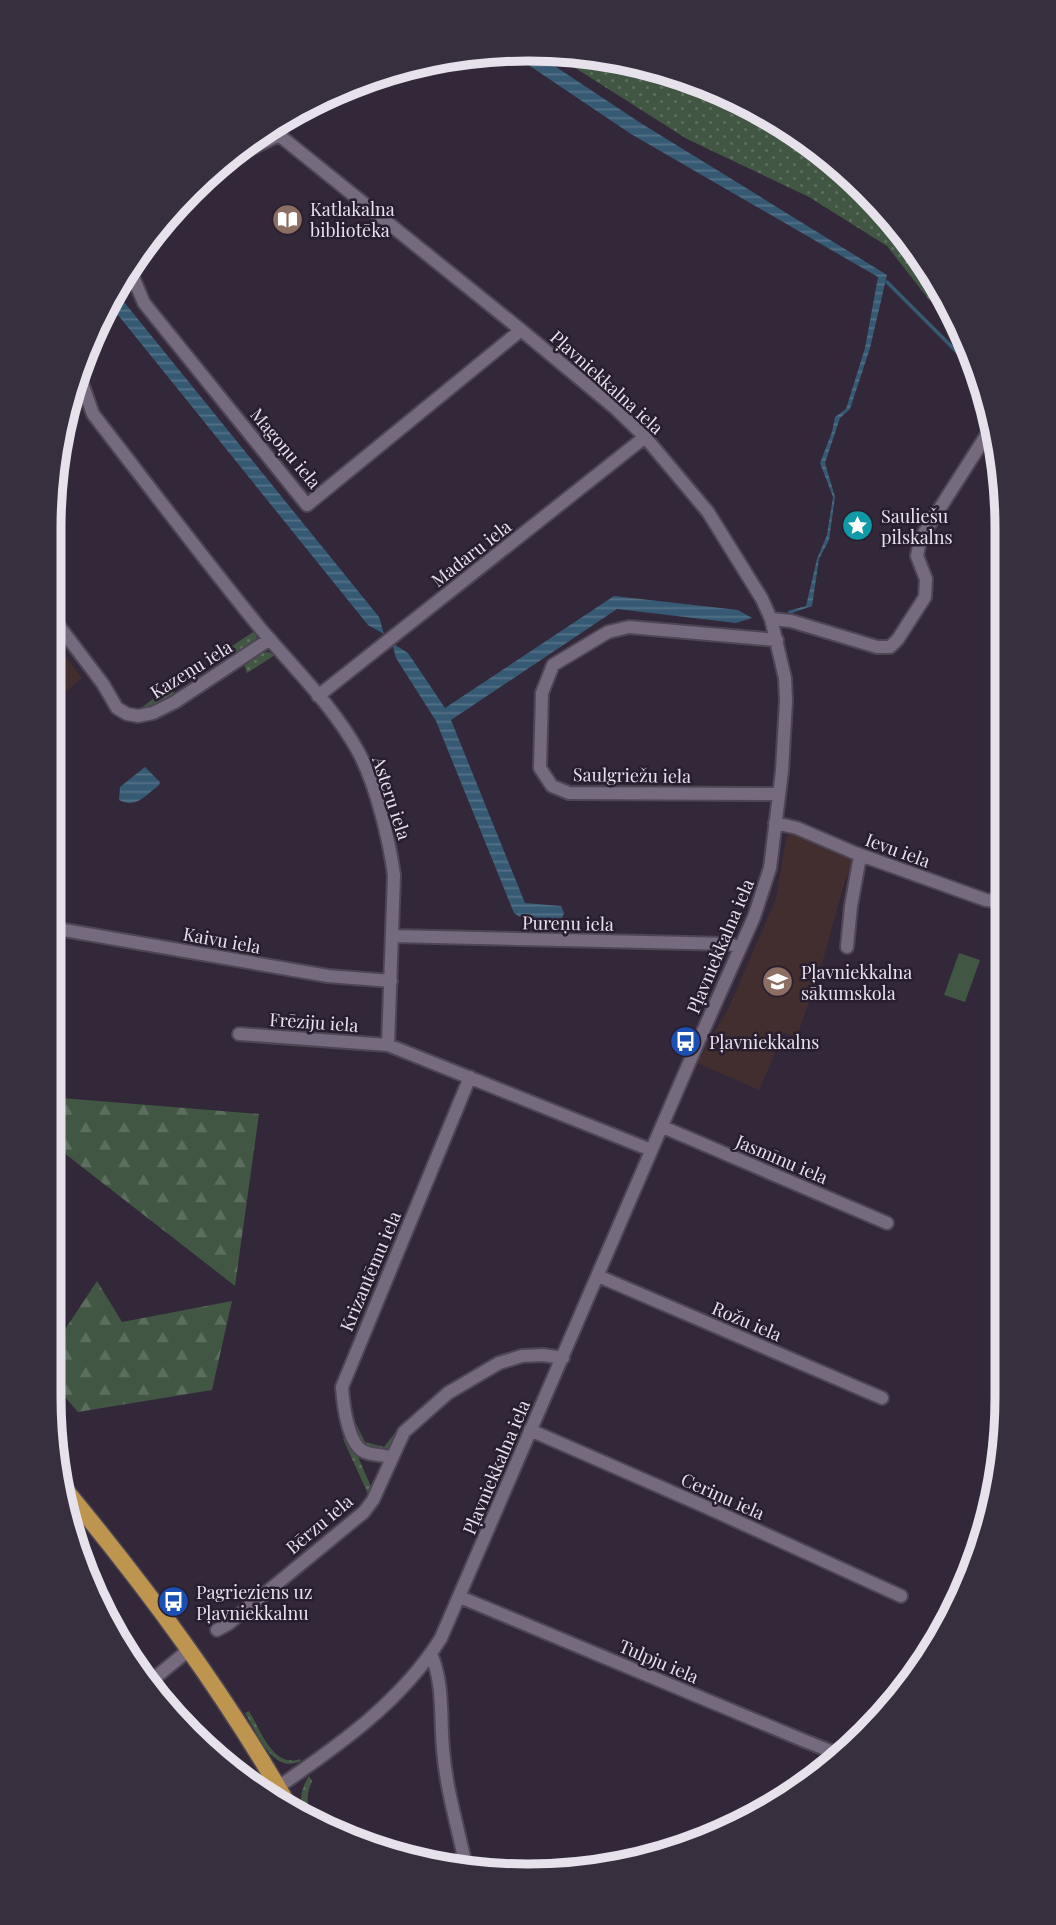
<svg xmlns="http://www.w3.org/2000/svg" width="1056" height="1925" font-family="'Playfair Display',serif">
<style>
.education{fill:#422e2e}
.grass{fill:url(#grass-dots)}
.forest{fill:url(#forest-firs)}
.green{fill:#415643}
.water{fill:url(#water-rules)}
.lines{fill:none;stroke-linecap:round;stroke-linejoin:round}
.stream{stroke:#375a74;stroke-width:3.5}
.minor-casing{stroke:#4f4655;stroke-width:16}
.major-casing{stroke:#4f4655;stroke-width:19}
.minor{stroke:#766a7e;stroke-width:12}
.major{stroke:#bd954e;stroke-width:16}
.labels{text-anchor:middle;dominant-baseline:central;stroke-width:5;stroke-linejoin:round;paint-order:stroke}
.poi-label{font-size:18px;fill:#e7e1ec;stroke:#281e2f;text-anchor:start}
.street-label{font-size:18px;fill:#e7e1ec;stroke:#281e2f}
.rim{fill:none;stroke:#e7e1ec;stroke-width:9}
</style>
<defs>
<pattern id="grass-dots" width="8" height="8" patternUnits="userSpaceOnUse" patternTransform="scale(1.75)"><rect width="8" height="8" fill="#415643"/><path d="M2 2h.1M6 6h.1" fill="none" stroke="#5c6e5e" stroke-width="1.8" stroke-linecap="round"/></pattern>
<pattern id="forest-firs" width="22" height="20" patternUnits="userSpaceOnUse" patternTransform="scale(1.75)"><rect width="22" height="20" fill="#415643"/><path d="M5 1l3.5 6h-7zM16 11l3.5 6h-7z" fill="#5c6e5e"/></pattern>
<pattern id="water-rules" width="6" height="5" patternUnits="userSpaceOnUse" patternTransform="scale(1.75)"><rect width="6" height="5" fill="#375a74"/><path d="M0 2.5h6" fill="none" stroke="#547188"/></pattern>
</defs>
<rect width="100%" height="100%" fill="#322839"/>
<path class="education" d="M50,636l32,42 -32,26z
M791,834l63,27 -10,23 -20,73 -27,80 -13,-4 -25,57 -62,-27 32,-56 47,-109 10,-60z"/>
<path class="grass" d="M550,52l40,1 92,21 85,39 77,55 82,94 14,28 -10,11 -43,-55 -78,-49 -122,-58z
M253,632l4,5c-3,8 -13,17 -22,17l-4,-5 1,-3z
M268,652l7,3 -28,18 -3,-9 17,-11z
M169,687h3l2,7 -21,11 -12,3z
M353,1418l12,24 19,5 21,-27 3,2c-6,7 -10,18 -17,24 -19,19 -35,-13 -41,-27z
M349,1436l23,53 -4,5 -25,-55z
M249,1711c11,18 24,58 51,48l1,2c-29,14 -44,-29 -56,-48z
M309,1776l3,5c-6,14 -6,24 1,38l-8,-4c-7,-15 -4,-26 4,-39z"/>
<path class="forest" d="M49,1097l210,17 -24,172 -176,-137 -10,4z
M97,1281l25,41 110,-21 -20,89 -134,22 -29,-33v-40l9,1z"/>
<path class="green" d="M959,953l21,7 -15,42 -21,-7z"/>
<path class="water" d="M506,50l26,1 107,71 248,153 -17,73 -20,61 -10,9 -15,45 10,34 -6,43 -10,19 -7,47 -23,8 -1,-3 18,-5 11,-47 10,-24 6,-38 -13,-34 12,-31 3,-15 11,-8 19,-61 13,-71 -247,-143z
M120,299l4,3 255,315 5,17 -16,-9 -250,-310 -19,8 7,-18z
M614,596l124,14 14,8 -16,5 -119,-14 -166,111 74,183 36,3 3,7 -2,5 -5,1 -37,-2 -6,-4 -78,-192 -40,-63 -4,-15 16,10 37,55z
M145,767l15,15 -1,3c-13,10 -23,24 -40,15l1,-13z"/>
<g class="lines">
<path class="stream" d="M887,282l95,95"/>
<defs>
<path id="minor" d="M269,127l252,203 94,78 30,29 63,75 54,87 9,20 14,59 1,23 -4,70 -12,97 -16,49 -58,130 -255,591c-39,63 -103,108 -163,149
M219,164l60,-29
M133,261v16l11,26 163,202 214,-175
M78,372l15,42c55,71 110,144 167,214 33,39 75,80 99,125 17,32 30,86 35,122l-6,170 263,105
M50,614l53,70 14,24 10,6 11,2 15,-3 22,-11 95,-63
M771,619l20,2 86,26h13l8,-8 27,-42 1,-18 -9,-23 2,-11 5,-12 69,-108
M777,640l-148,-13 -21,5 -55,33 -11,28 -2,75 12,18 17,7 210,1
M318,696l327,-259
M775,823l22,5 58,25 131,47 9,1 5,-3 4,-9
M50,925l14,5 264,46 63,5
M393,936l337,8 10,4
M847,947l4,-41 8,-44 5,-5
M239,1034l149,11
M663,1127l224,96
M598,1276l284,122
M530,1430l176,77 195,89
M392,1458c-9,-4 -18,-2 -27,-6 -17,-6 -22,-49 -23,-65l128,-310
M460,1597l345,144 28,11 13,3
M217,1630l11,-6 136,-112 9,-12 31,-68 44,-39 51,-30 23,-7 21,-1 20,3
M431,1654c13,30 9,63 12,95 3,40 15,79 23,117
M146,1685l44,-36"/>
<path id="major" d="M64,1488c85,103 160,204 226,320"/>
</defs>
<use href="#minor" class="minor-casing"/>
<use href="#major" class="major-casing"/>
<use href="#minor" class="minor"/>
<use href="#major" class="major"/>
</g>
<defs>
<symbol id="library-disc" viewBox="-11 -11 22 22"><circle r="9.5" fill="#8d6e63" stroke="#281e2f"/><path d="M-6-4Q-3-5.5-.7-3.5V5Q-3 3-6 4ZM6-4Q3-5.5 .7-3.5V5Q3 3 6 4Z" fill="#fff"/></symbol>
<symbol id="sight-disc" viewBox="-11 -11 22 22"><circle r="9.5" fill="#0f9aa8" stroke="#281e2f"/><path d="M0-6L1.8-2.2L6-1.7L2.9 1.2L3.7 5.4L0 3.3L-3.7 5.4L-2.9 1.2L-6-1.7L-1.8-2.2Z" fill="#fff"/></symbol>
<symbol id="school-disc" viewBox="-11 -11 22 22"><circle r="9.5" fill="#8d6e63" stroke="#281e2f"/><path d="M0-5L7-2L0 1L-7-2ZM-4 1L0 2.5L4 1V4Q0 6-4 4Z" fill="#fff"/></symbol>
<symbol id="bus-disc" viewBox="-11 -11 22 22"><circle r="9.5" fill="#1a4fb4" stroke="#281e2f"/><path d="M-5-6H5V4H4V6H2V4H-2V6H-4V4H-5ZM-3.5-4V0h7V-4ZM-3.5 1.2v1.5H-2V1.2ZM2 1.2v1.5H3.5V1.2Z" fill="#fff"/></symbol>
</defs>
<g fill-rule="evenodd">
<use href="#library-disc" x="270" y="202" width="35" height="35"/>
<use href="#sight-disc" x="840" y="508" width="35" height="35"/>
<use href="#school-disc" x="760" y="964" width="35" height="35"/>
<use href="#bus-disc" x="668" y="1024" width="35" height="35"/>
<use href="#bus-disc" x="156" y="1584" width="35" height="35"/>
</g>
<g class="labels">
<g class="poi-label">
<text x="310" y="209">Katlakalna<tspan x="310" dy="21">bibliotēka</tspan></text>
<text x="881" y="516">Sauliešu<tspan x="881" dy="21">pilskalns</tspan></text>
<text x="801" y="972">Pļavniekkalna<tspan x="801" dy="21">sākumskola</tspan></text>
<text x="709" y="1042">Pļavniekkalns</text>
<text x="196" y="1592">Pagrieziens uz<tspan x="196" dy="21">Pļavniekkalnu</tspan></text>
</g>
<g class="street-label">
<text transform="translate(607 382) rotate(42)">Pļavniekkalna iela</text>
<text transform="translate(286 448) rotate(50)">Magoņu iela</text>
<text transform="translate(471 553) rotate(-38)">Madaru iela</text>
<text transform="translate(191 669) rotate(-32)">Kazeņu iela</text>
<text transform="translate(632 775) rotate(1)">Saulgriežu iela</text>
<text transform="translate(392 798) rotate(72)">Asteru iela</text>
<text transform="translate(898 850) rotate(20)">Ievu iela</text>
<text transform="translate(568 923) rotate(1)">Pureņu iela</text>
<text transform="translate(222 940) rotate(10)">Kaivu iela</text>
<text transform="translate(720 946) rotate(-67)">Pļavniekkalna iela</text>
<text transform="translate(314 1022) rotate(4)">Frēziju iela</text>
<text transform="translate(782 1159) rotate(23)">Jasmīnu iela</text>
<text transform="translate(370 1271) rotate(-67)">Krizantēmu iela</text>
<text transform="translate(747 1321) rotate(23)">Rožu iela</text>
<text transform="translate(496 1467) rotate(-67)">Pļavniekkalna iela</text>
<text transform="translate(723 1496) rotate(24)">Ceriņu iela</text>
<text transform="translate(319 1524) rotate(-40)">Bērzu iela</text>
<text transform="translate(659 1661) rotate(23)">Tulpju iela</text>
</g>
</g>
<path d="M0 0H1056V1925H0ZM528 61H528A467 467 0 0 1 995 528V1397A467 467 0 0 1 528 1864H528A467 467 0 0 1 61 1397V528A467 467 0 0 1 528 61Z" fill="#372e3e" fill-rule="evenodd"/>
<path class="rim" d="M528 61H528A467 467 0 0 1 995 528V1397A467 467 0 0 1 528 1864H528A467 467 0 0 1 61 1397V528A467 467 0 0 1 528 61Z"/>
</svg>
